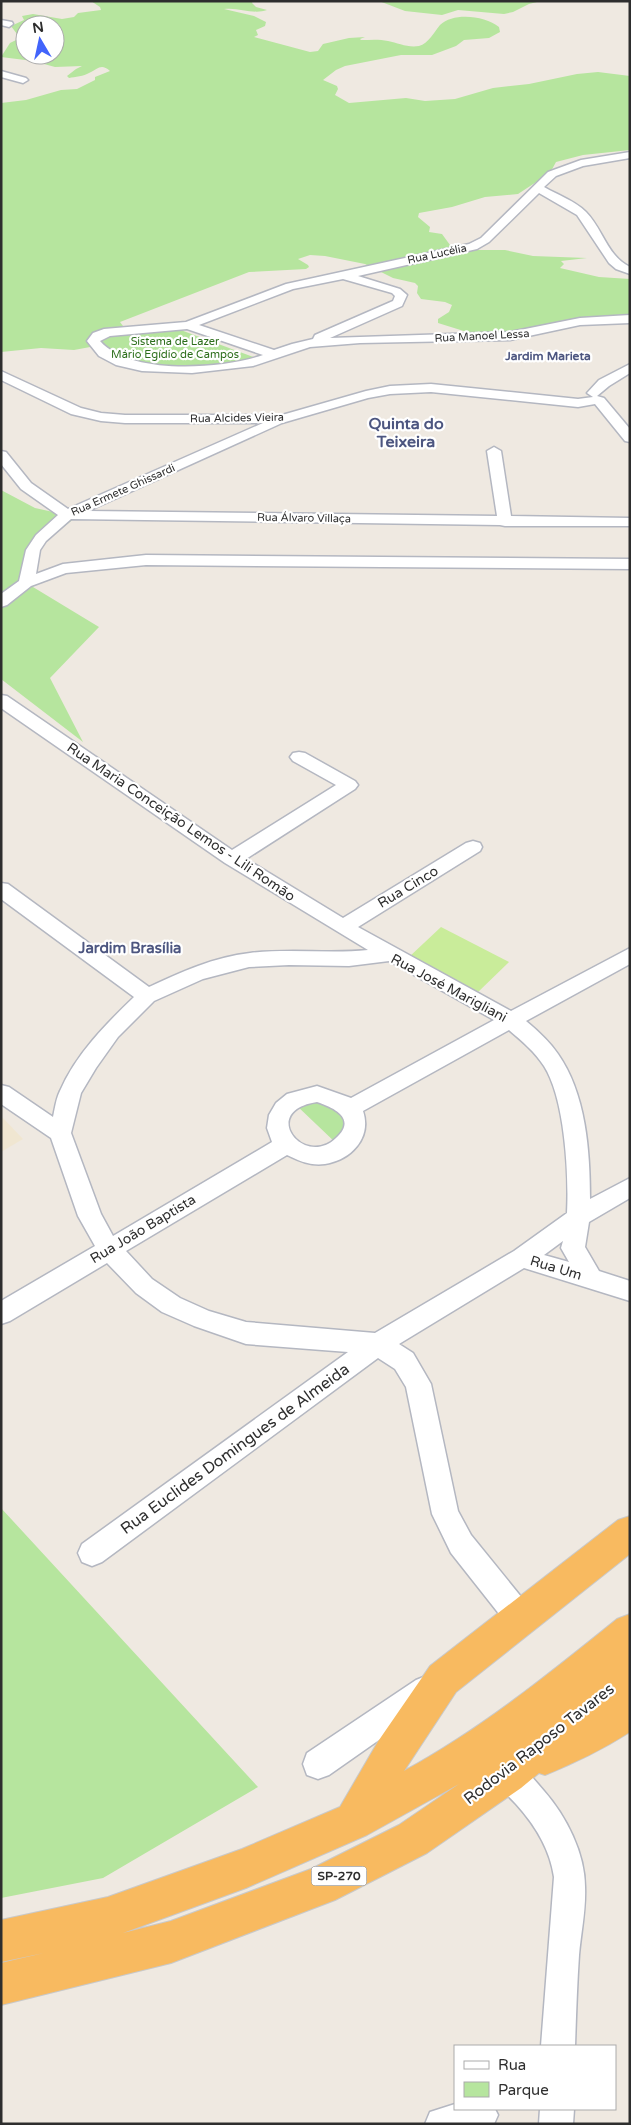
<svg xmlns="http://www.w3.org/2000/svg" width="631" height="2125" font-family="'Varela Round',sans-serif">
<style>
.education{fill:#f0e6d1}
.green{fill:#b6e59e;fill-rule:evenodd}
.pitch{fill:#c9ec9a}
.lines{fill:none;stroke-linecap:round;stroke-linejoin:round}
.minor-casing{stroke:#b4b7c1;stroke-width:3}
.trunk-casing{stroke:#c9c9c9;stroke-width:2}
.minor{fill:#fff;fill-rule:evenodd}
.trunk{fill:#f8ba60;fill-rule:evenodd}
.labels{text-anchor:middle;dominant-baseline:central;stroke-width:4.5;stroke-linejoin:round;paint-order:stroke}
.far-street-label{font-size:11px;fill:#2e2e2e;stroke:#fff}
.far-park-label{font-size:11px;fill:#2c6e1b;stroke:#fff}
.far-neighbourhood-label{font-size:12px;font-weight:bold;fill:#4d5680;stroke:#fff}
.shield{fill:#fff;stroke:#6d6d6d;stroke-width:1}
.shield-label{font-size:12px;font-weight:bold;fill:#2e2e2e}
.street-label{font-size:14px;fill:#2e2e2e;stroke:#fff}
.neighbourhood-label{font-size:15px;font-weight:bold;fill:#4d5680;stroke:#fff}
.far-district-label{font-size:16px;font-weight:bold;fill:#4d5680;stroke:#fff}
.near-street-label{font-size:16px;fill:#2e2e2e;stroke:#fff}
</style>
<rect width="100%" height="100%" fill="#efe9e1"/>
<path class="education" d="M1,1116l22,23 -22,13z"/>
<path class="green" d="M91,1h162l-1,2 4,4 11,3c-14,5 -28,-3 -43,-1l30,7 12,6 -1,4 -9,4 2,5 -4,2 56,15 8,-1 5,-7 26,-6 16,-1 -5,2 1,1c9,0 18,-1 27,1 10,2 20,7 31,5 9,-2 16,-15 21,-21 14,-13 45,-9 59,2l1,5 -11,6 -25,2 -8,6 -24,9h-31l-56,11 -9,4 -13,10 14,6 1,3 -3,6 14,8 57,-5 19,3 30,-2 38,-11 36,-4 48,-10 21,-2 32,4v74l-47,5 -27,7 -6,11 -32,21 -33,3 -33,10 -33,6 -1,4 12,10 -1,5 13,2 8,11 7,5h48l28,6 54,2 -26,3 3,3 -4,4 39,9 31,2v35l-48,4 -78,17 -37,-3 -29,-9v-4l11,-7 3,-7 -7,-3 -24,-3 -4,-6 1,-7 -3,-3 -22,-5 -28,-14 -40,-8 -15,-1 -12,4 10,6 1,2 -3,2 -57,3 -129,50 6,8 52,-1 78,29c-40,13 -121,14 -155,-13l-27,5 -33,-2 -40,4v-249l25,-3 35,-10 16,-1 18,-9v-3l15,-6c-9,-8 -12,-2 -21,2 -5,3 -14,4 -20,5l-2,-2 9,-7 6,-3 -27,1 -22,-6 -32,-4 9,-14 10,-5 -9,-12 13,-6 -2,-4 11,-2 29,5 12,-2 4,-4 23,-3 -1,-3zM25,25h30v30h-30z
M379,1h162l-12,3 -16,8 -9,2 -46,-4 -16,5 -37,-4z
M1,490l34,18 41,9 -41,33 -7,34 71,43 -49,51 33,64 -82,-63z
M319,1098l32,20 -13,27 -43,-41z
M1,1508l257,279 -155,91 -102,20z"/>
<path class="pitch" d="M441,927l68,35 -33,32 -68,-36z"/>
<g class="lines">
<defs>
<path id="minor" d="M1,20l11,2 1,2 -4,3 -8,-2z
M1,71l25,7 2,2 -5,3 -22,-6z
M630,152v6l-47,8 -27,10 -12,11c14,8 31,14 42,25 17,17 21,44 44,55v7l-14,-5 -7,-6 -32,-48 -38,-22 -50,49 -12,7 -119,27 42,13 7,6 -5,11 -72,32 180,-6 70,-14 50,-3v8l-50,2 -70,15 -150,3 -50,4 -57,19 -61,7 -50,-2 -26,-6 -17,-9 -12,-15 6,-8 11,-4 82,-7 100,-38 183,-40 12,-6 67,-66 33,-12zM343,279l49,14 3,3 -2,5 -78,34 -2,4 -21,5 -18,6 -75,-25 94,-36zM187,329l76,26c-41,14 -132,21 -163,-14l10,-5z
M630,364v9l-21,13 -12,10 7,2 26,31v13l-5,-1 -30,-37 -17,3 -147,-15 -41,2 -22,4 -86,25 -194,88 409,5 -10,-65 7,-4 7,4 10,65 119,2v8h-125l-5,-1 -429,-6 -25,22 -6,9 -4,24 27,-10 83,-9 484,4v10l-484,-4 -80,8 -35,13 -24,19 -6,2v-13l18,-13 7,-31 10,-15 22,-20 -37,-26 -20,-25v-13l5,1 25,31 37,26 195,-86h-138l-24,-2 -30,-7 -70,-34v-9l80,37 20,5 24,2h157l84,-24 24,-5 41,-2 147,15 15,-2 -6,-4 12,-13z
M1,695l6,1 225,154 104,-65 -43,-24 -3,-4 3,-4 6,-1 6,1 50,28 3,4 -3,4 -109,70 97,59 123,-75 7,-2 7,2 2,4 -2,4 -122,76 153,84 119,-63v16l-104,57c12,10 23,20 32,33 28,40 32,97 32,145l40,-21v20l-41,24 -4,25 14,24 31,10v20l-106,-33 -125,76 14,9 18,31 27,127 13,24 60,74 4,10 -4,10 -10,4 -10,-4 -60,-76 -19,-39 -26,-127 -11,-18 -17,-11 -276,204 -10,4 -10,-4 -4,-9 4,-9 266,-192 -102,-8 -52,-18 -32,-14 -26,-19 -29,-30 -97,58 -9,3v-23l94,-55 -17,-30 -27,-78 -50,-34v-19l8,2 44,30c2,-9 3,-18 7,-26 16,-37 46,-67 74,-94l-133,-98v-16l7,1 141,103c32,-15 65,-30 101,-34 39,-5 79,1 118,-3l-143,-87 -224,-155zM389,961l105,59 -143,78 -34,-12 -30,8 -11,9 -7,12 -2,13 5,14 -159,94 -12,-22 -30,-81 10,-40 15,-25 22,-31 36,-36 49,-22 46,-12 40,-2 60,1zM509,1030c13,11 26,22 35,36 21,33 25,108 23,147l-53,38 -139,82 -129,-11 -37,-11 -29,-13 -28,-19 -26,-28 161,-96c12,6 24,11 38,9 26,-4 47,-26 38,-53zM317,1102c18,6 40,17 19,36 -32,31 -78,-27 -19,-36zM563,1241l-2,7 8,14 -25,-7z
M426,1676l10,4 4,10 -4,10 -107,75 -11,4 -11,-4 -4,-11 4,-11 109,-73z
M507,1759c16,6 26,19 37,32 22,25 41,62 41,96 1,23 -4,45 -6,68 -2,30 -3,61 -4,91h-34l13,-169c-4,-28 -19,-52 -38,-73 -9,-10 -19,-17 -24,-30l4,-11z
M455,2104v5h40l3,6 -4,9h-69l5,-12z
M540,2109h34l-1,15h-34z"/>
<path id="trunk" d="M630,1516v38l-174,138 -52,79c77,-42 145,-97 213,-152l13,-5v118c-27,17 -55,31 -85,43l-6,-2 -18,15 -94,65 -92,47 -164,63 -170,42v-42l43,-10 -43,9v-42l107,-23 134,-48 98,-42 39,-67 51,-74 188,-146zM459,1784l-60,41 -88,44 -140,52 -48,12 123,-45 121,-53z"/>
</defs>
<use href="#minor" class="minor-casing"/>
<use href="#trunk" class="trunk-casing"/>
<use href="#minor" class="minor"/>
<use href="#trunk" class="trunk"/>
</g>
<g class="labels">
<g class="far-street-label">
<text transform="translate(437 254) rotate(-12)">Rua Lucélia</text>
<text transform="translate(482 336) rotate(-3)">Rua Manoel Lessa</text>
<text transform="translate(237 418) rotate(-1)">Rua Alcides Vieira</text>
<text transform="translate(123 490) rotate(-24)">Rua Ermete Ghissardi</text>
<text transform="translate(304 518) rotate(1)">Rua Álvaro Villaça</text>
</g>
<g class="far-park-label">
<text x="175" y="341">Sistema de Lazer<tspan x="175" dy="13">Mário Egídio de Campos</tspan></text>
</g>
<g class="far-neighbourhood-label">
<text x="548" y="356">Jardim Marieta</text>
</g>
<rect class="shield" x="311.5" y="1866.5" width="55" height="19" rx="4"/>
<g class="shield-label">
<text x="339" y="1876">SP-270</text>
</g>
<g class="street-label">
<text transform="translate(181 822) rotate(34)">Rua Maria Conceição Lemos - Lili Romão</text>
<text transform="translate(408 887) rotate(-31)">Rua Cinco</text>
<text transform="translate(449 988) rotate(28)">Rua José Marigliani</text>
<text transform="translate(143 1229) rotate(-31)">Rua João Baptista</text>
<text transform="translate(556 1268) rotate(17)">Rua Um</text>
</g>
<g class="neighbourhood-label">
<text x="130" y="948">Jardim Brasília</text>
</g>
<g class="far-district-label">
<text x="406" y="424">Quinta do<tspan x="406" dy="18">Teixeira</tspan></text>
</g>
<g class="near-street-label">
<text transform="translate(235 1449) rotate(-36)">Rua Euclides Domingues de Almeida</text>
<text transform="translate(539 1744) rotate(-38)">Rodovia Raposo Tavares</text>
</g>
</g>
<rect width="631" height="2125" fill="none" stroke="#2e2e2e" stroke-width="5"/>
<rect x="454" y="2045" width="162" height="65" fill="#ffffff" stroke="#ababab"/>
<rect x="464" y="2061" width="25" height="8" fill="#ffffff" stroke="#ababab"/>
<text x="498" y="2070" font-size="15" fill="#2e2e2e">Rua</text>
<rect x="464" y="2082" width="25" height="15" fill="#b6e59e" stroke="#ababab"/>
<text x="498" y="2095" font-size="15" fill="#2e2e2e">Parque</text>
<g transform="translate(40 40) rotate(351)"><circle r="24" fill="#ffffff" stroke="#ababab"/>
<path d="M0-4L9 19L0 12L-9 19Z" fill="#4264fb"/>
<text y="-8" font-size="14" font-weight="bold" text-anchor="middle" fill="#2e2e2e">N</text>
</g>
</svg>
